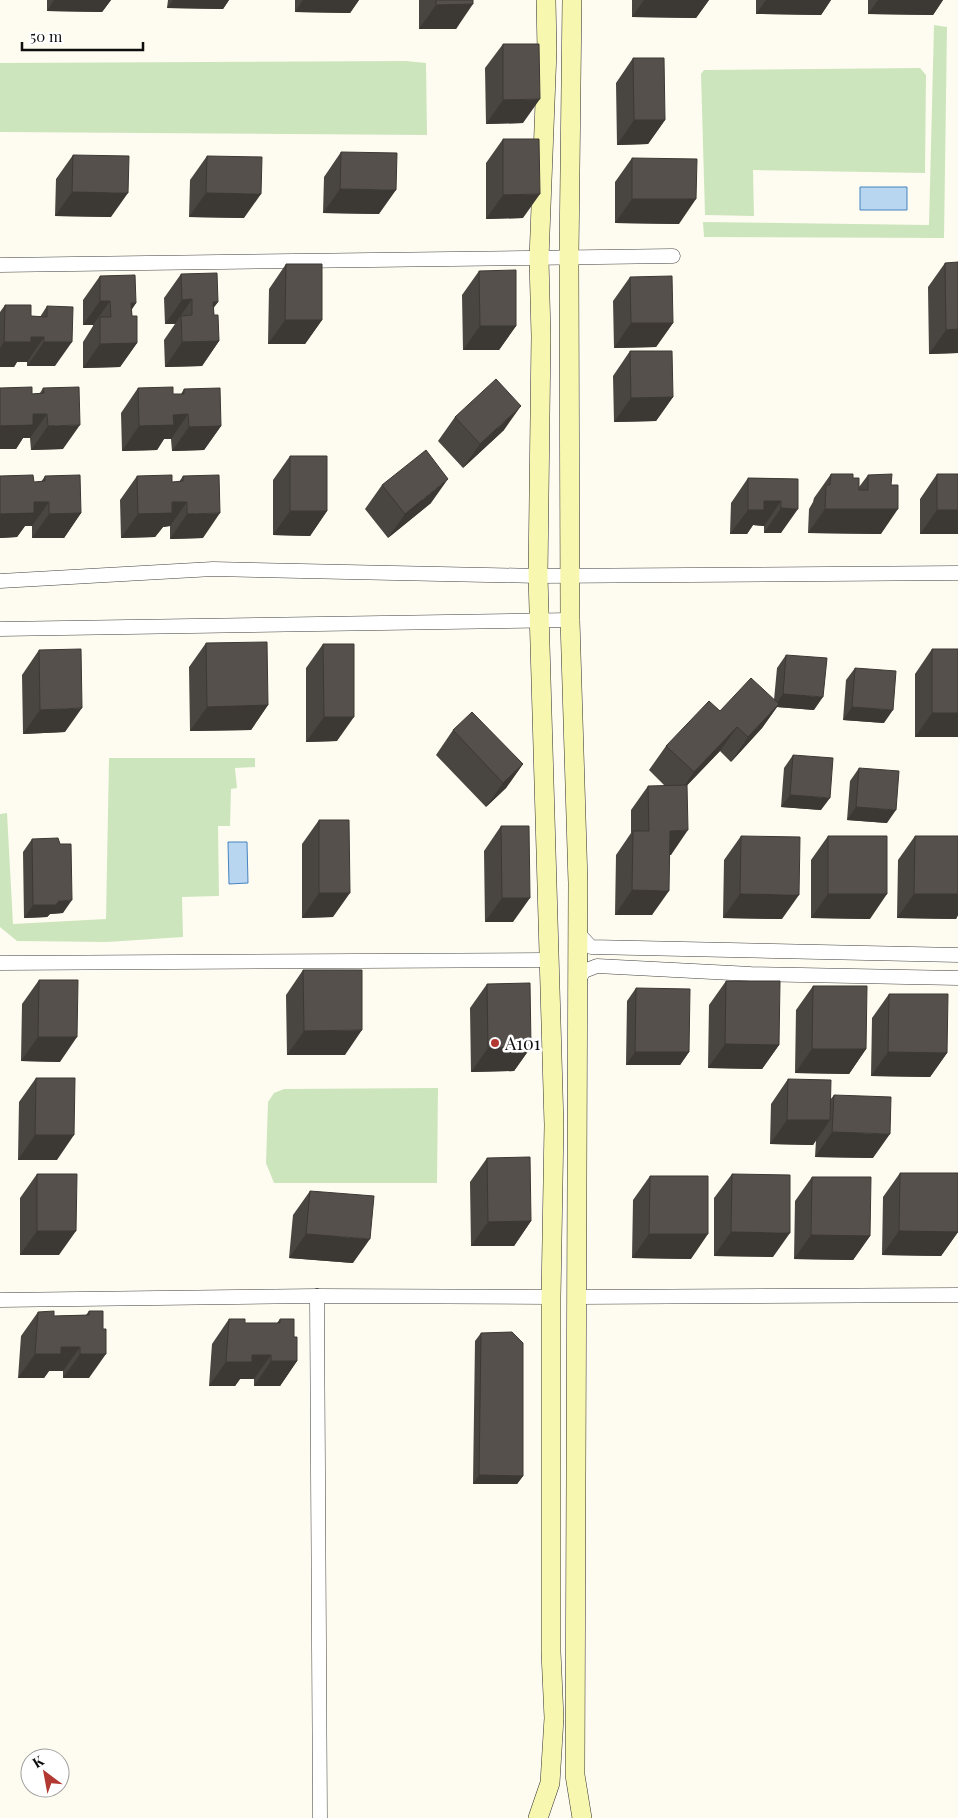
<svg xmlns="http://www.w3.org/2000/svg" width="958" height="1818" font-family="'Playfair Display',serif">
<style>
.green{fill:#cde5bc}
.water{fill:#b9d6f1;stroke:#4683c1}
.lines{fill:none;stroke-linecap:round;stroke-linejoin:round}
.minor-casing{stroke:#414141;stroke-width:15}
.secondary-casing{stroke:#303030;stroke-width:20}
.minor{stroke:#fff;stroke-width:14}
.secondary{stroke:#f8f7b0;stroke-width:19}
.wall{fill:#494540}
.shaded-wall{fill:#3c3834}
.building{fill:#55504b;stroke:#3c3834}
.poi-dot{fill:#b13932;stroke:#fff;stroke-width:2}
.labels{text-anchor:middle;dominant-baseline:central;stroke-width:5;stroke-linejoin:round;paint-order:stroke}
.poi-label{font-size:18px;fill:#0e0e0e;stroke:#fff;text-anchor:start}
</style>
<rect width="100%" height="100%" fill="#fefcf0"/>
<path class="green" d="M934,25l13,2 -3,211 -240,-1 -1,-15 226,3z
M406,61l20,2 1,72 -427,-3v-69z
M920,68l6,7 -1,98 -172,-3 1,46 -49,-1 -4,-141 3,-4z
M109,758h146v9l-20,1 2,20 -6,1 -1,37h-12l1,70 -37,1 1,40 -76,5 -90,-1 -17,-14v-113l7,-1 6,111 93,-5z
M438,1088l-1,95h-163l-8,-20 2,-61 6,-9 10,-4z"/>
<path class="water" d="M860,187h47v23h-47z
M247,842l1,41 -19,1 -1,-42z"/>
<g class="lines">
<defs>
<path id="minor" d="M0,265l673,-9
M0,581l213,-12 325,7 420,-3
M0,629l570,-9
M578,933l13,14 367,8
M0,963l548,-3
M578,981l6,-10 13,-5 154,8 207,4
M317,1296l3,522
M577,1297l381,-2
M0,1300l317,-4 234,1"/>
<path id="secondary" d="M572,0l-3,256 1,364 8,263 -3,892 7,43
M538,1818l12,-35 4,-65 -3,-66v-355l3,-172 -16,-549 3,-240 -2,-77 8,-209 -1,-50"/>
</defs>
<use href="#minor" class="minor-casing"/>
<use href="#secondary" class="secondary-casing"/>
<use href="#minor" class="minor"/>
<use href="#secondary" class="secondary"/>
</g>
<path class="wall" d="M47,0h64l-9,12 -55,-1z
M168,0h61l-6,9 -56,-1z
M295,0h64l-9,13 -55,-1z
M419,0h54l-17,29h-37z
M632,0h77l-13,18 -64,-1z
M756,0h75l-10,15 -65,-1z
M868,0h75l-10,15 -65,-1z
M503,44l20,79 -37,1 -1,-56z
M633,58l32,62 -17,24 -31,1 -1,-62z
M503,139l20,79 -37,1v-56z
M341,152l38,62 -56,-1 1,-36z
M73,155l38,62 -56,-1 1,-37z
M207,156l37,62 -55,-1 1,-37z
M632,158l47,66 -64,-1v-41z
M945,263l13,90 -29,1 -1,-67z
M286,264l36,56 -17,24h-37l1,-55z
M479,271l37,55 -17,24h-36l-1,-55z
M181,274l37,28 -5,6 1,7 5,26 -17,25 -37,1 -1,-27 11,-16h-10l-1,-26z
M100,276l36,27 -4,6v7l5,27 -17,24 -37,1v-26l10,-16v-1h-10v-25z
M630,277l43,46 -17,24 -42,1 -1,-47z
M5,305l26,11 9,1 7,-11 8,60h-28v-4h-10l-3,5h-14v-55z
M630,351l43,46 -17,24 -42,1 -1,-46z
M0,388l32,6 8,-1 3,-5 20,61 -32,1 -1,-12h-7l-7,11h-16z
M138,388l35,6h8l3,-5 37,37 -17,24 -32,1 -1,-12h-7l-7,11 -35,1 -1,-38z
M455,417l49,13 -41,38 -25,-27z
M290,456l37,55 -17,25 -37,-1v-55z
M831,474l28,13 9,-12 13,59 -73,-1 1,-24 4,-7 1,-4z
M937,474l21,60h-38v-35z
M0,476l34,6h7l4,-6 36,37 -17,25h-32v-12h-7l-8,11 -17,1z
M137,476l35,6h7l4,-6 20,62 -33,1v-13l-7,1 -8,10 -34,1 -1,-38z
M748,478l50,1 -17,54h-17v-7l-11,-1 -6,9h-17l1,-31z
M382,485l49,18 -43,35 -23,-29z
M206,643l62,62 -17,25 -61,1 -1,-64z
M323,644l14,97 -31,1v-74z
M932,649h26v88h-43v-63z
M39,650l26,82 -42,2 -1,-59z
M786,655l28,55 -37,-3 -15,21 -31,34 -11,-11 -33,34 -16,70h-1l-18,60h-37l1,-60 15,-22v-23l17,-24h17l-16,-16 17,-24 54,-35 54,-11 3,-32z
M855,668l29,55 -41,-3 3,-40z
M453,730l70,34 -17,24 -20,19 -50,-52z
M793,755l28,55 -40,-3 3,-39z
M859,768l28,55 -40,-3 3,-39z
M319,820l14,97 -31,1v-74z
M501,826l12,96h-28l-1,-71z
M741,836l41,83 -59,-1 1,-58z
M828,836l42,83 -59,-1v-58z
M915,836h43v79l-2,4 -59,-1 1,-58z
M32,839l31,74 -13,1 -3,3 -23,1 -1,-66z
M303,970l42,85h-58l-1,-60z
M39,980l21,82 -39,-1 1,-57z
M726,981l53,64 -17,24 -54,-1 1,-63z
M487,984l44,63 -17,24 -43,1 -1,-64z
M813,986l53,63 -17,25 -54,-1 1,-63z
M636,988l53,64 -9,13h-54l1,-64z
M889,994l58,59 -17,24 -59,-1 1,-58z
M36,1078l21,82h-39l1,-58z
M788,1079l42,21 4,-5 39,63 -58,-1 1,-17 -3,5 -43,-1 1,-40z
M487,1158l44,63 -17,25h-43l-1,-64z
M900,1173l58,59 -17,24 -59,-1 1,-58z
M37,1174l22,81h-39v-57z
M732,1174l41,83 -59,-1v-58z
M650,1176l41,83 -59,-1 1,-58z
M812,1177l58,59 -17,24 -59,-1 1,-58z
M310,1191l43,72 -64,-5 4,-43z
M89,1311v67h-26v-7h-14l-5,7h-26l3,-42 17,-24 16,4 32,-1z
M229,1319l16,4h32l3,-4 14,18 3,24 -17,25h-26v-7h-14l-5,7h-26l3,-42z
M481,1333l42,143 -6,8h-44l2,-143z"/>
<path class="shaded-wall" d="M54,0h57l-9,12 -55,-1z
M173,0h56l-6,9 -56,-1z
M303,0h56l-9,13 -55,-1z
M644,0h65l-13,18 -64,-1z
M766,0h65l-10,15 -65,-1z
M878,0h65l-10,15 -65,-1z
M473,4l-17,25h-37l17,-24z
M540,99l-17,24 -37,1 17,-24z
M634,120h31l-17,24 -31,1z
M340,189l56,1 -17,24 -56,-1z
M72,192l56,1 -17,24 -56,-1z
M206,193l55,1 -17,24 -55,-1z
M540,194l-17,24 -37,1 17,-24z
M632,199h64l-17,25 -64,-1z
M192,299l-17,25h-10l17,-24z
M100,301h10l-17,24h-10z
M213,302h5l-18,24z
M131,303h5l-17,25z
M285,320h37l-17,24h-37z
M631,323h42l-17,24 -42,1z
M480,326h36l-17,24h-36z
M958,329v24l-29,1 17,-24z
M31,337h13l-17,25h-10l-3,5h-14v-19l4,-6z
M219,341l-17,25 -37,1 17,-25z
M44,342h28l-17,24h-28z
M137,343l-17,24 -37,1 17,-24z
M673,397l-17,24 -42,1 17,-24z
M521,406l-17,24 -41,38 17,-24z
M33,414h14l-17,24h-7l-7,11h-16v-23z
M188,414l-17,25h-7l-7,11 -35,1 17,-25 34,-11z
M80,425l-17,24 -32,1 17,-24z
M221,426l-17,24 -32,1 17,-24z
M448,479l-17,24 -43,35 17,-24z
M764,501h17l-17,25 -11,-1 -6,9h-17l18,-24z
M34,502h15l-17,24h-7l-8,11 -17,1v-24z
M172,502h15l-17,24 -7,1 -8,10 -34,1 17,-24z
M781,508l17,1 -17,24h-17z
M825,509h73l-17,25 -73,-1z
M937,510h21v24h-38z
M290,511h37l-17,25 -37,-1z
M81,513l-17,25h-32l17,-24z
M220,513l-17,25 -33,1 17,-25z
M783,694l40,3 -9,13 -37,-3 -15,21 -31,34 17,-25 26,-30z
M268,705l-17,25 -61,1 17,-24z
M852,707l41,3 -9,13 -41,-3z
M82,708l-17,24 -42,2 17,-24z
M932,713h26v24h-43z
M324,717h30l-17,24 -31,1z
M737,727l-17,24 -43,45 17,-24z
M523,764l-17,24 -20,19 17,-24z
M790,795l40,3 -9,12 -40,-3z
M856,807l40,3 -9,13 -40,-3z
M688,830l-17,25h-18l17,-24z
M632,890l37,1 -17,24h-37z
M319,893h31l-17,24 -31,1z
M740,894l59,1 -17,24 -59,-1z
M828,894h59l-17,25 -59,-1z
M914,894h44v21l-2,4 -59,-1z
M502,898h28l-17,24h-28z
M72,900l-9,13 -13,1 -3,3 -23,1 9,-13 26,-4z
M362,1030l-17,25h-58l17,-24z
M38,1037h39l-17,25 -39,-1z
M725,1044l54,1 -17,24 -54,-1z
M531,1047l-17,24 -43,1 17,-24z
M812,1049h54l-17,25 -54,-1z
M635,1052h54l-9,13h-54z
M888,1052l59,1 -17,24 -59,-1z
M787,1120h43l-17,25 -43,-1z
M832,1132l58,2 -17,24 -58,-1z
M35,1135h39l-17,25h-39z
M531,1221l-17,25h-43l17,-24z
M37,1231h39l-17,24h-39z
M899,1231l59,1 -17,24 -59,-1z
M731,1232l59,1 -17,24 -59,-1z
M306,1234l64,5 -17,24 -64,-5z
M649,1234h59l-17,25 -59,-1z
M811,1235l59,1 -17,24 -59,-1z
M61,1347h19l-17,24h-14l-5,7h-26l17,-24z
M80,1354h26l-17,24h-26z
M252,1355h19l-17,24h-14l-5,7h-26l17,-24z
M271,1361h26l-17,25h-26z
M479,1475l44,1 -6,8h-44z"/>
<path class="building" d="M436,0h37v4l-37,1z
M503,44h36l1,55 -37,1z
M633,58h31l1,62h-31z
M503,139h36l1,55 -37,1z
M341,152l56,1 -1,37 -56,-1z
M73,155l56,1 -1,37 -56,-1z
M207,156l55,1 -1,37 -55,-1z
M632,158l65,1 -1,40h-64z
M958,262v67l-12,1 -1,-67z
M286,264h36v56h-37z
M516,270v56h-36l-1,-55z
M217,273l1,29h-5l1,13h4l1,26 -37,1 -1,-26 11,-1v-16l-10,1 -1,-26z
M135,275l1,28h-5l1,13h5v27l-37,1v-27h11l-1,-16h-10v-25z
M672,276l1,47h-42l-1,-46z
M5,305h26v11l16,1v-11l26,1 -1,35h-28v-5h-13v5h-27z
M630,351h42l1,46 -42,1z
M496,379l25,27 -41,38 -25,-27z
M32,387v7l12,-1 -1,-5 36,-1 1,38 -32,1 -1,-12h-14v11l-33,1v-38z
M173,387v7h11v-5l36,-1 1,38 -32,1 -1,-13 -15,1 1,10 -35,1 -1,-38z
M426,450l22,29 -43,35 -23,-29z
M290,456h37v55h-37z
M831,474h22v4h6v12h9v-15l24,-1 -1,11h7v24h-73l1,-24h4z
M937,474h21v36h-21z
M33,475l1,7 11,-1v-5l35,-1 1,38 -32,1v-12h-15v11l-34,1v-38z
M172,475v7l11,-1v-5l36,-1 1,38 -33,1v-12h-15v11l-34,1 -1,-38z
M748,478l50,1v30l-17,-1v-7h-17v9h-16z
M267,642l1,63 -61,2 -1,-64z
M323,644h31v73h-30z
M81,649l1,59 -42,2 -1,-60z
M932,649h26v64h-26z
M786,655l41,3 -4,39 -40,-3z
M855,668l41,3 -3,39 -41,-3z
M751,678l28,26 -31,33 -11,-10 -43,45 -28,-26 43,-45 11,10z
M472,712l51,52 -20,19 -50,-53z
M793,755l40,3 -3,40 -40,-3z
M859,768l40,3 -3,39 -40,-3z
M687,785l1,45 -18,1 -1,60 -37,-1 1,-59h16l-1,-45z
M319,820h30l1,73h-31z
M501,826h28l1,72h-28z
M741,836l59,1 -1,58 -59,-1z
M828,836h59v58h-59z
M915,836h43v58h-44z
M58,838l2,6h11l1,56 -13,1 -3,4h-23l-1,-66z
M303,970h59v60l-58,1z
M39,980h39l-1,57h-39z
M726,981h54l-1,64 -54,-1z
M530,983l1,64 -43,1 -1,-64z
M813,986h54l-1,63h-54z
M636,988l54,1 -1,63h-54z
M889,994h59l-1,59 -59,-1z
M36,1078h39l-1,57h-39z
M788,1079l43,1 -1,40h-43z
M834,1095l57,2 -1,37 -58,-2z
M530,1157l1,64 -43,1 -1,-64z
M900,1173h58v59l-59,-1z
M37,1174h40l-1,57h-39z
M732,1174l58,1v58l-59,-1z
M650,1176h58v58h-59z
M812,1177h59l-1,59 -59,-1z
M310,1191l64,5 -4,43 -64,-5z
M54,1311v5l35,-1v-4h14v18h3v25h-26v-7h-19v7h-26l3,-42z
M229,1319h16v4h35v-4h14v18h3v24h-26v-6h-19v7h-26z
M512,1332l11,11v133l-44,-1 2,-142z"/>
<circle class="poi-dot" cx="495" cy="1043" r="5"/>
<g class="labels">
<g class="poi-label">
<text x="505" y="1043">A101</text>
</g>
</g>
<g transform="translate(45 1773) rotate(328)"><circle r="24" fill="#ffffff" stroke="#9f9f9f"/>
<path d="M0-4L9 19L0 12L-9 19Z" fill="#b13932"/>
<text y="-8" font-size="14" font-weight="bold" text-anchor="middle" fill="#0e0e0e">K</text>
</g>
<path d="M22 42v8h121v-8" fill="none" stroke="#0e0e0e" stroke-width="2.5"/>
<text x="30" y="42" font-size="15" fill="#0e0e0e" stroke="#ffffff" stroke-width="4" paint-order="stroke">50 m</text>
</svg>
